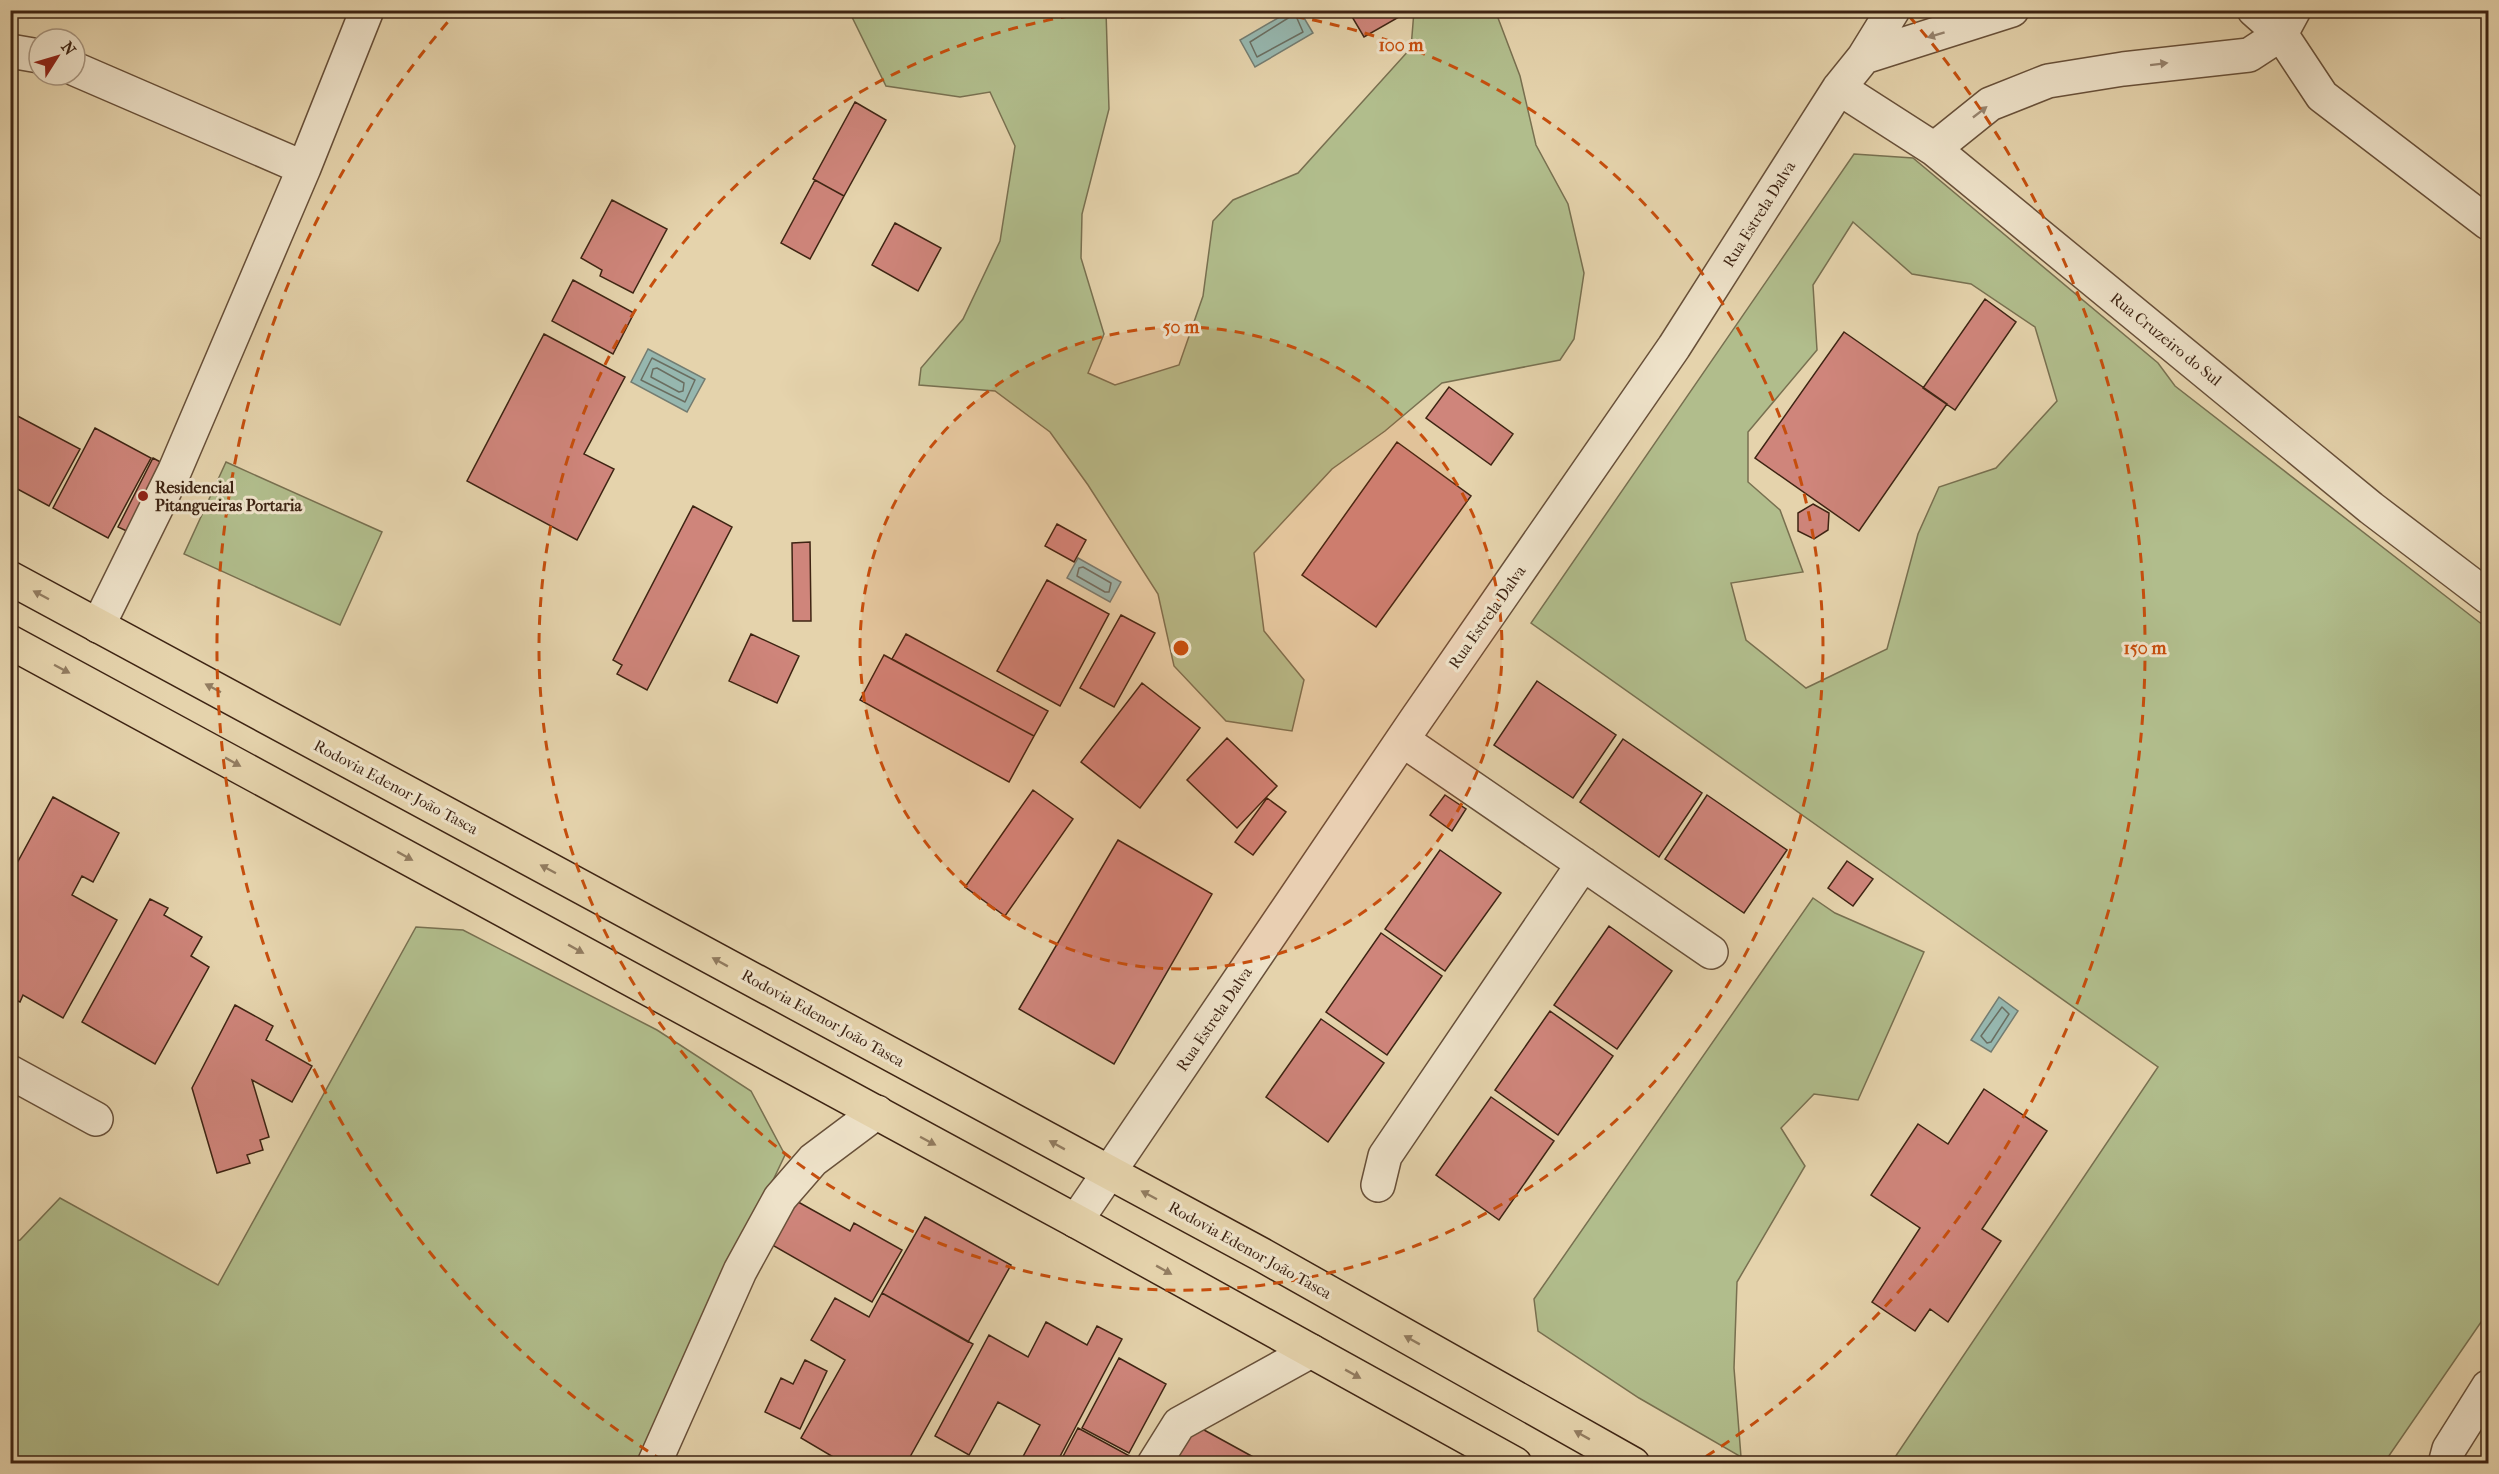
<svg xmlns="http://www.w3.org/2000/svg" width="2499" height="1474" font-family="'IM FELL French Canon',serif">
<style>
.green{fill:#b1bd8c;stroke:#787050;stroke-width:1.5;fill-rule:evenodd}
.water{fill:#96b7af;stroke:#737c71;stroke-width:1.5}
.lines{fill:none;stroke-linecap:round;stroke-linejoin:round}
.shore{stroke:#6a6e61;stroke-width:1.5}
.building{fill:#cf857b;stroke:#3e2413;stroke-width:1.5}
.minor-casing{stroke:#685039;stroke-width:36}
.major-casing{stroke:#3e2413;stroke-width:36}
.minor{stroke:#eee2c9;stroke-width:33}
.major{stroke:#e5d3ac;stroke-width:33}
.oneway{fill:#96836e}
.oneway2{fill:#927c60}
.ring{fill:none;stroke:#c64e0d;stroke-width:3;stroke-dasharray:10 8}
.poi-dot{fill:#8f2418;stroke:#eee2c9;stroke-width:2}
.labels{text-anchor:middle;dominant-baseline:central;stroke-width:6;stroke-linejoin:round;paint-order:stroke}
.street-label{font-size:16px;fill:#3e2413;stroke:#eee2c9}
.poi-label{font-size:16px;font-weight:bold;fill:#3e2413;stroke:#eee2c9;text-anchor:start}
.centre{fill:#c64e0d;stroke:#eee2c9;stroke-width:3}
.ring-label{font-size:18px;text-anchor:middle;font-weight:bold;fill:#c64e0d;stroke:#eee2c9;stroke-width:6;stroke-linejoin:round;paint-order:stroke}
</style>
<rect width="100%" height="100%" fill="#e5d3ac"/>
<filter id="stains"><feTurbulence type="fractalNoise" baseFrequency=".00333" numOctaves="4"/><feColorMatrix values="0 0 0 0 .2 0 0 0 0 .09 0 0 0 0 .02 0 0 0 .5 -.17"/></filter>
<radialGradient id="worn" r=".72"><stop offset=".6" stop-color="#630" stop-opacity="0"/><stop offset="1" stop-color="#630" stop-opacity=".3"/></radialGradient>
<path class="green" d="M1495,10l25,66 16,69 32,59 16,69 -10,66 -14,21 -118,23 -57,48 -53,38 -78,84 10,78 40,49 -12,51 -66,-10 -52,-55 -16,-72 -70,-109 -38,-53 -55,-41 -76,-6 2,-17 42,-49 37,-78 15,-95 -25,-54 -30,5 -74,-11 -37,-75h257l3,98 -27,105 -1,44 23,76 -16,39 27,12 64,-20 24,-69 10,-75 20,-21 65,-27 113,-125 3,-37z
M1854,154l59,4 245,205 17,23 313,243v683l-104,151h-493l267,-396 -627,-444zM1853,222l59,52 59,10 64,43 22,74 -61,67 -57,19 -21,47 -31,115 -81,39 -60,-48 -15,-57 72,-11 -23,-62 -32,-28v-50l69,-82 -4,-65z
M226,462l156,70 -42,93 -156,-71z
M1813,898l22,15 89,39 -66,148 -44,-6 -33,34 24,38 -68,116 -3,86 7,89 -102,-59 -101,-67 -4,-32z
M416,927l47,3 194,100 94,61 34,64 -147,308h-627v-99l6,-25 -6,-12v-85l9,-2 40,-42 158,87z"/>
<path class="water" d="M1290,11h10l13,22 -58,34 -15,-27z
M648,349l57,30 -18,33 -56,-30z
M1078,558l43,24 -11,20 -43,-24z
M1999,997l19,14 -27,41 -20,-12z"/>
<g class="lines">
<path class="shore" d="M1293,15l3,1 7,16 -46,25 -7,-15z
M652,358l43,22 -10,22 -44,-22z
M657,368l27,15 -1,8 -4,1 -28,-15 2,-8z
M1083,567l28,16 -2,9h-4l-28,-16 2,-8z
M2002,1007l7,7 -18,28 -4,1 -6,-7z"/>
</g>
<path class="building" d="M1348,10h47l4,7 -35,20z
M855,102l31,18 -42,76 -31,-17z
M815,180l29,16 -34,63 -29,-16z
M612,200l55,29 -34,64 -33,-17 2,-6 -21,-12z
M895,223l46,25 -23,43 -46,-26z
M573,280l61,33 -21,41 -61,-33z
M1985,299l31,23 -61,88 -32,-22z
M1844,332l103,72 -88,127 -104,-73z
M544,334l81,43 -41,77 30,15 -37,71 -110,-59z
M1449,387l64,47 -22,31 -65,-47z
M10,412l70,37 -31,57 -39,-21z
M95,428l56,30 -43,80 -55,-30z
M1397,442l74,54 -95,131 -74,-52z
M153,458l15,8 -35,68 -15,-7z
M1813,504l16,9 -1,17 -14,9 -16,-8v-18z
M693,506l39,21 -85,163 -30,-16 5,-9 -9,-5z
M1057,524l29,16 -12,22 -29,-16z
M810,542l1,79h-18l-1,-78z
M1047,580l62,34 -49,92 -63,-35z
M1121,615l34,18 -41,74 -34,-19z
M751,634l48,22 -22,47 -48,-22z
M906,634l142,77 -14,25 -142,-77z
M884,655l150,81 -25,46 -149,-82z
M1537,681l79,54 -43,63 -79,-53z
M1142,683l58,45 -60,80 -59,-46z
M1227,738l50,48 -40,42 -50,-48z
M1623,739l79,54 -43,64 -79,-55z
M1033,790l40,29 -68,97 -40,-29z
M1445,795l21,14 -14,22 -22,-16z
M1707,795l80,55 -43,63 -79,-54z
M53,797l66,36 -26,49 -11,-6 -10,19 45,25 -54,98 -40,-23 -3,7 -10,-5v-121z
M1267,798l19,14 -33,43 -18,-13z
M1118,840l94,54 -98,170 -95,-55z
M1440,850l61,43 -56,78 -60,-42z
M1847,861l26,18 -20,27 -25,-18z
M150,899l18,9 -4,7 38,22 -11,19 18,11 -54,97 -73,-42z
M1609,926l63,45 -55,78 -63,-44z
M1381,933l61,43 -55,79 -61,-43z
M235,1005l38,21 -7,14 46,26 -20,36 -40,-22 17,57 -9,3 3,10 -16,5 3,8 -33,10 -25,-85z
M1550,1011l63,45 -55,79 -63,-45z
M1321,1019l63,44 -56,79 -62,-45z
M1984,1089l63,42 -65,98 19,12 -53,81 -18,-13 -15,22 -43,-29 48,-74 -49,-33 47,-71 30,20z
M1491,1097l63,44 -55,79 -63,-45z
M791,1198l59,33 4,-8 48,27 -30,52 -105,-60z
M925,1217l86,48 -43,77 -86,-49z
M882,1293l91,51 -67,120h-61l-44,-26 44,-78 -34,-20 24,-42 34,19z
M1046,1322l41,23 10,-19 25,13 -66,125h-37l21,-39 -42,-23 -29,53 -34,-19 54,-101 39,22z
M1119,1358l47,26 -37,69 -47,-25z
M805,1360l22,11 -27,58 -35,-17 16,-34 12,6z
M1195,1425l71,39h-92z
M1078,1428l59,32 -2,4h-76z"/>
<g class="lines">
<defs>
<path id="minor" d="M2254,10l27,24 41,62 166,127
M10,51l29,5
M1864,57l148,-47
M75,69l229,99
M1839,88l95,61 437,359 117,89
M1934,149l56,-45 58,-23 75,-12 126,-14 32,-21 13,-24
M98,626l77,-156 129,-302 63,-158
M1404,741l307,211
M10,1072l86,47
M1378,1185l7,-29 198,-292
M1076,1221l339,-500 259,-374 165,-259 25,-31 29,-47
M654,1464l86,-193 40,-73 33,-38 64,-48
M1154,1464l25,-40 132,-73
M2445,1464l4,-15 39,-62"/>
<path id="major" d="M10,578l1254,678 369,208
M10,642l1066,579 439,243"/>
</defs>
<use href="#minor" class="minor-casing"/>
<use href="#major" class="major-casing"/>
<use href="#minor" class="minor"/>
<use href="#major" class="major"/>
</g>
<defs><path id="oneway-solid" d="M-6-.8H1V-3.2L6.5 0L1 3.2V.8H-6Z" transform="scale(1.5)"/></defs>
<g class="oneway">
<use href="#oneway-solid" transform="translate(1936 35) rotate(163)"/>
<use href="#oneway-solid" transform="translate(2159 64) rotate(-7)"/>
<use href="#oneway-solid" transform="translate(1980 112) rotate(-38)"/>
</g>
<g class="oneway2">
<use href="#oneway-solid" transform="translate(41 595) rotate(-152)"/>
<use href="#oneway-solid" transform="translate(62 669) rotate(28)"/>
<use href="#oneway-solid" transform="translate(213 688) rotate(-152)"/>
<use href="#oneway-solid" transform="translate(233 762) rotate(29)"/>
<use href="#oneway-solid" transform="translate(405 856) rotate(29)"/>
<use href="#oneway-solid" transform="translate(548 869) rotate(-152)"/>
<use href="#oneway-solid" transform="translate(576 949) rotate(29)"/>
<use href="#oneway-solid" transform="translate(720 962) rotate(-151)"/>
<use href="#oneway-solid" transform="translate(928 1141) rotate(28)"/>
<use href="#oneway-solid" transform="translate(1057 1145) rotate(-151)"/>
<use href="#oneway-solid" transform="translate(1149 1195) rotate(-152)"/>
<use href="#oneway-solid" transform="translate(1164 1270) rotate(29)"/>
<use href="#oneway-solid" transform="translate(1412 1340) rotate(-151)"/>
<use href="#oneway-solid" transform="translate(1353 1374) rotate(29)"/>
<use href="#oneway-solid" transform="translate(1582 1435) rotate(-151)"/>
</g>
<circle cx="1181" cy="648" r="321" fill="#c64e0d" fill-opacity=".12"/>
<g class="ring">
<circle cx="1181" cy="648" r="321"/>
<path d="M1259 11A642 642 0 1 1 1103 11"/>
<path d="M663 1461A964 964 0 0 1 453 16M1909 16A964 964 0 0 1 1699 1461"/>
</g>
<circle class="poi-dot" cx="143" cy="496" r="6"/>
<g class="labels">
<g class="street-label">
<text transform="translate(1759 214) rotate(-58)">Rua Estrela Dalva</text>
<text transform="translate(2166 339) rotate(39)">Rua Cruzeiro do Sul</text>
<text transform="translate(1487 617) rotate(-55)">Rua Estrela Dalva</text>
<text transform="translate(396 787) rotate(28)">Rodovia Edenor João Tasca</text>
<text transform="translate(823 1018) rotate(29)">Rodovia Edenor João Tasca</text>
<text transform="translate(1214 1019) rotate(-56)">Rua Estrela Dalva</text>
<text transform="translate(1250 1250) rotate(29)">Rodovia Edenor João Tasca</text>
</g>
<g class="poi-label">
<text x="155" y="487">Residencial<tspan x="155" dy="18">Pitangueiras Portaria</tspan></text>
</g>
</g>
<circle cx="1181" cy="648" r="9" class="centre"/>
<g class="ring-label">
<text x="1401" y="51">100 m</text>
<text x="1181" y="333">50 m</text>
<text x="2145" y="654">150 m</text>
</g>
<rect width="2499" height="1474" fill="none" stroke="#e5d3ac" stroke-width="36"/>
<rect x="12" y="12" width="2475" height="1450" fill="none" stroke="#3e2413" stroke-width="3"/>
<rect x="18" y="18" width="2463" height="1438" fill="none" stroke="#3e2413" stroke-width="1.5"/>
<g transform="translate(57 57) rotate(53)"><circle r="28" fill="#eee2c9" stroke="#a89680" stroke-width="1.5"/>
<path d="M0-4.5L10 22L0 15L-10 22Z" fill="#8f2418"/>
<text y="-9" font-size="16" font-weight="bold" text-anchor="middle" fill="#3e2413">N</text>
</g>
<rect width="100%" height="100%" filter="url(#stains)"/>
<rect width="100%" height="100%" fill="url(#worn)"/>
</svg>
